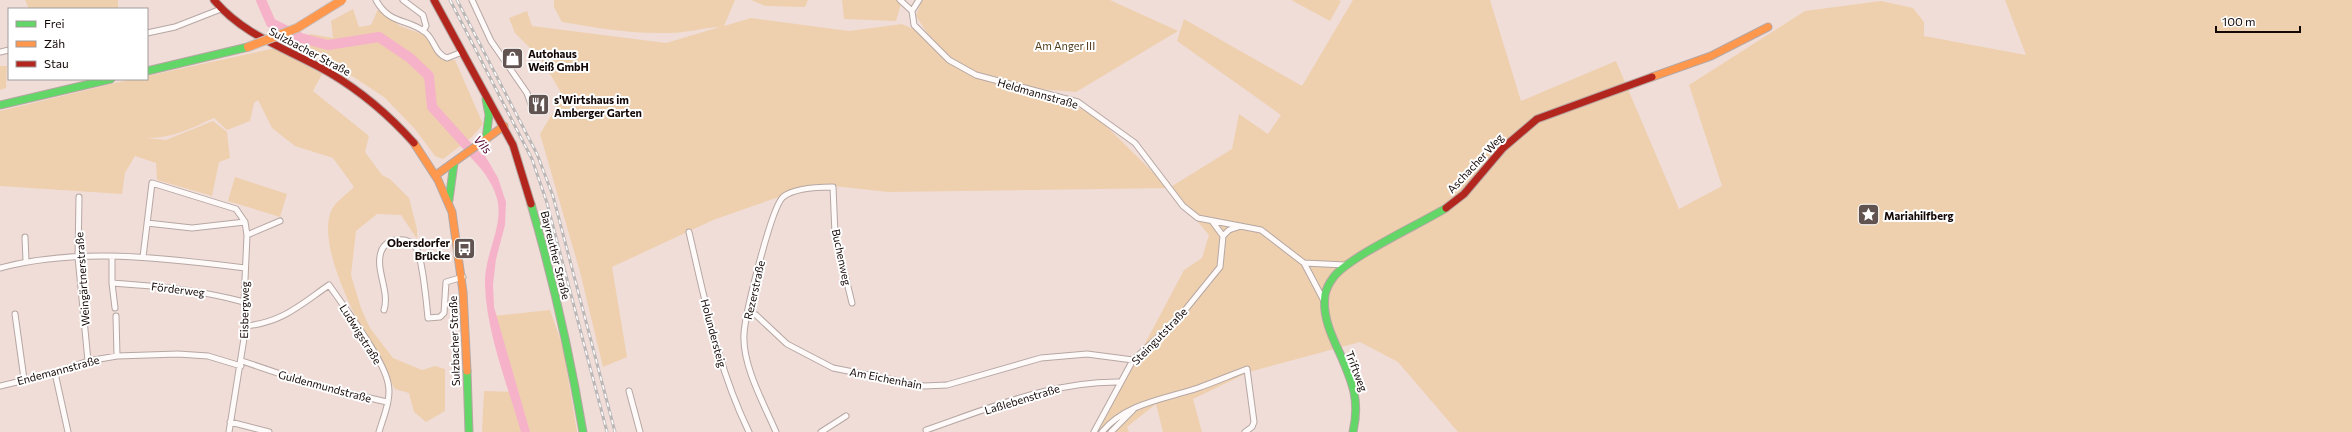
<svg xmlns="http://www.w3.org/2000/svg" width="2352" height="432" font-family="Commissioner,sans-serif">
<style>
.green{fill:#eed0ae}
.water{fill:#f6b2c9}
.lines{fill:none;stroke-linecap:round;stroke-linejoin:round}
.river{stroke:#f6b2c9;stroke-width:10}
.street-casing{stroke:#b6a7a3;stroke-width:7}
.fast-casing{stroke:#b6a7a3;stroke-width:9}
.slow-casing{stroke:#b6a7a3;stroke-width:9}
.jam-casing{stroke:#b6a7a3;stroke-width:9}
.street{stroke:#fdfaf9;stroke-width:5}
.fast{stroke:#63d668;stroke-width:7}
.slow{stroke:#ff974d;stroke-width:7}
.jam{stroke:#b3261e;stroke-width:7}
.rail-casing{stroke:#bbb7b6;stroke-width:3}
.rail{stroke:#fff;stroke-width:1.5;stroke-dasharray:4.5;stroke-linecap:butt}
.slow-bridge-casing{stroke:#c6bdba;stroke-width:10;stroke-linecap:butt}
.slow-bridge{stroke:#ff974d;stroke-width:8}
.labels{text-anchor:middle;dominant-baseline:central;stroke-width:4;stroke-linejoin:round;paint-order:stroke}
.park-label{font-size:11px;fill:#513c1a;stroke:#fff}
.street-label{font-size:11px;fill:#140806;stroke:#fff}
.poi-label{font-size:11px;font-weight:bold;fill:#140806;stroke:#fff;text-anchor:start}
.water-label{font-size:12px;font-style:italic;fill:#560831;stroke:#fff}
</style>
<rect width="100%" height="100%" fill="#f0ddd8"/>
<path class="green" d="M25,0h93v9h-89z
M554,0h181l-11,26 27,-8 98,13 53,-7 27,12 -13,-20 6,-16h188l68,31 -102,61 -37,-3 57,27 73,72 63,-39 7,-35 29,20 13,-19 -104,-74 7,-22 118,67 51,-86h137l31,101 95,-40 63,148 43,-23 -33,-101 116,-74 76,-10 32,7 11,14v14l102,19 -21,-55h347v432h-894l-60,-70 -38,-20 -111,30 -56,27 9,33h-39l-7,-28 -29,23 2,5h-31l86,-162 18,-12 7,-23 -40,-47 -281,4 -72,-8 -103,36 -101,47 15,90 -24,10 -23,-95 -40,-138 23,-38 -22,-37 -26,-26 -6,-15 18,-7 5,15 134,17 54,-16c-17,1 -34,6 -52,6 -36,1 -71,-5 -106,-11l-8,-15z
M751,0h57l-3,7 -40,-1z
M842,0h60l-6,21 -52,-2z
M1291,0h47l3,1 -11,20z
M379,7l21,19 25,9 17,25h13l28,64 -11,13 -29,22 -8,-3 -20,-27 -31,-32 -52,-34 -28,-13 -4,12 22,12 -9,17 56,45 -4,16 17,23 8,4 19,19 8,31v10l-16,-24 -24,-1 -21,17 -5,44 10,33 9,20 23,30 29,12 13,-4 10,3v42l-19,11 -12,-10 -5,-19 -14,-4c-21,-38 -81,-135 -64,-178 4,-9 16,-17 23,-24l-21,-29 -38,-12 -23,-18 -14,-28 -4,3 -4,18 -23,9 -13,-12c-22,10 -43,21 -68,20l20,2 47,-19 14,11 3,26 -11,4 -7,34 -55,-16 -1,-17 -21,-7 -10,17 -3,21 -122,-8v-75l132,-32h15v-3l129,-28 35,-14 22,4 -2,-17 22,-12 6,18 12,-2z
M0,66h7l-1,22 -6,2z
M235,177l52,17 -7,23 -52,-16z
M550,310l13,37 14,85h-95l2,-41 32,1 -23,-76z"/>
<path class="water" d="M484,154l14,24 8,24 -1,23 -9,34 -3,25 1,23 36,125h-9c-13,-46 -35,-100 -36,-148 -1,-28 17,-54 13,-81 -3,-17 -14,-30 -23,-43z"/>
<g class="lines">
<path class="river" d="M261,0l10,23 30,15 27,7 51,-8 31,21 19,18 3,31 54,60"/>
<defs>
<path id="street" d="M376,0c14,26 33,18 50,33 9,8 9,21 21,25l15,-6
M403,0l20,15 3,11 -3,5
M472,0l19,41 36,52 6,17
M900,0l12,11 2,14 35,35 27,15 102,27 57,41 48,63 15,12 63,12 43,33 41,2
M912,11l7,-11
M147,33l28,-6 46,-18
M0,52l9,-2
M79,197l-1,60 10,104
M147,223l45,5 53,-6
M689,232c16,68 29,137 60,200
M247,235l33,-14
M1223,236l6,-6 12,-4
M25,237l1,24
M112,256v27l3,25
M143,257l9,-74 84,26 9,13 2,13 -3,67 2,24 -17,106
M1304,263l20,38
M0,268c79,-21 164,-10 245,0
M112,283c45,3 88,7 132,19
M384,310c6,-19 -9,-40 -3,-58 2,-7 9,-12 16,-12 8,-1 15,2 19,8 6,8 11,59 12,70l12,-1 4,-4 2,-31 17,-5
M748,313l8,2 31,29 46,24 91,18 23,-1 94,-27 46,-4 46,6
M15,314l9,65
M116,316l1,40
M246,326c37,-4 54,-21 83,-41 16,23 54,73 59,98 4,15 -5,35 -9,49
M242,361l71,24 74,17
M55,373l13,59
M0,386l55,-13 33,-12 29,-5 61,-2 30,2 33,10
M629,391l11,41
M230,422l39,10
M926,430c64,-22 126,-49 194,-48
M776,432c-12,-28 -34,-67 -32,-98 1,-19 27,-126 39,-137 11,-9 37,-10 50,-10l2,47 17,69
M821,432l25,-16
M1094,432l39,-72 44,-40 43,-53 3,-31 -11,-15
M1102,432c24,-29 63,-33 96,-44 17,-6 33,-13 49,-19l7,53 -2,5 -7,5
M1111,432l22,-22"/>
<path id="fast" d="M147,71l101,-24
M486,99l3,16 -3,24
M0,105l111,-26
M449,200l5,-37
M531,204c22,75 39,151 52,228
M467,371l2,61
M1353,432c7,-31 0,-48 -12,-76 -9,-19 -19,-40 -16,-61 1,-5 5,-13 8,-17 13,-20 89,-55 113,-70"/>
<path id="slow" d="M1652,77l59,-21 57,-29
M414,143l24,37 14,32 11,80 4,79
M436,175l68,-49"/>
<path id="jam" d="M214,0c31,37 75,49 116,73 32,19 59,42 84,70
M434,0l79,145 18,59
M1446,208l18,-14 39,-46 34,-29 115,-42"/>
</defs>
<use href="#street" class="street-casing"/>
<use href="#fast" class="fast-casing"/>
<use href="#slow" class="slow-casing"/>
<use href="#jam" class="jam-casing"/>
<use href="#street" class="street"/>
<use href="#fast" class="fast"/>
<use href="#slow" class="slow"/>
<use href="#jam" class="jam"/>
<defs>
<path id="rail" d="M450,0l82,159 15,44 60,229
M457,0l80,154 16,42 62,236"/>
</defs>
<use href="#rail" class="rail-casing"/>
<use href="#rail" class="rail"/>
<defs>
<path id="slow-bridge" d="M248,47l49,-19 45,-28"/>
</defs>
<use href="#slow-bridge" class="slow-bridge-casing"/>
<use href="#slow-bridge" class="slow-bridge"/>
</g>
<defs>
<symbol id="shop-square" viewBox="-11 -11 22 22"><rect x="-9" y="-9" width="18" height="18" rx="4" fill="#615350" stroke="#fff"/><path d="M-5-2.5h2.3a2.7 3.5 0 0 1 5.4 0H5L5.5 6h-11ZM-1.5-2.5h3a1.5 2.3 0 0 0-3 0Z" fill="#fff"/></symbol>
<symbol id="restaurant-square" viewBox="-11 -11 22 22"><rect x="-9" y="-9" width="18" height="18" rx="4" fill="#615350" stroke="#fff"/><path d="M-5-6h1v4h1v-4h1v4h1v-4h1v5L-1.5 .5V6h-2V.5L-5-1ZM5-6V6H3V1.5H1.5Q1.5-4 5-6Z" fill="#fff"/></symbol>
<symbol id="sight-square" viewBox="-11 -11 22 22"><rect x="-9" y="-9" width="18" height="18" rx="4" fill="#615350" stroke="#fff"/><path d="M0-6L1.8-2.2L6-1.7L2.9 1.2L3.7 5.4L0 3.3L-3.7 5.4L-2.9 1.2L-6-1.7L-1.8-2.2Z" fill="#fff"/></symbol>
<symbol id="bus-square" viewBox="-11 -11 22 22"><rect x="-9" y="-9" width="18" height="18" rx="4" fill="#615350" stroke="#fff"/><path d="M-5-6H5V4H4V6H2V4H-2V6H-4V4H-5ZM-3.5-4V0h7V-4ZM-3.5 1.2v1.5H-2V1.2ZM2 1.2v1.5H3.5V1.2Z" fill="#fff"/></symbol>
</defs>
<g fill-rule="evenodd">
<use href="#shop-square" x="500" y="46" width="25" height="25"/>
<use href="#restaurant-square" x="526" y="92" width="25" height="25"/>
<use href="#sight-square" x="1856" y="202" width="25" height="25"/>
<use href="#bus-square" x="452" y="236" width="25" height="25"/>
</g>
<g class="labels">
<g class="park-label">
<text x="1065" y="45">Am Anger III</text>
</g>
<g class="street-label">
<text transform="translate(310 51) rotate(28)">Sulzbacher Straße</text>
<text transform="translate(1038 93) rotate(16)">Heldmannstraße</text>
<text transform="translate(1475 163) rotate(-47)">Aschacher Weg</text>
<text transform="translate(556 255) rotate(76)">Bayreuther Straße</text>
<text transform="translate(842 257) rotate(78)">Buchenweg</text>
<text transform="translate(82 279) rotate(-94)">Weingärtnerstraße</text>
<text transform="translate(178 289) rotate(7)">Förderweg</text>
<text transform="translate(754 290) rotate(-77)">Rezerstraße</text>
<text transform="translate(244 310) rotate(-89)">Eisbergweg</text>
<text transform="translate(714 333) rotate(75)">Holundersteig</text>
<text transform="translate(361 334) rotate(58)">Ludwigstraße</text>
<text transform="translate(1159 336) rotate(-46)">Steingutstraße</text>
<text transform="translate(454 341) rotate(-92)">Sulzbacher Straße</text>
<text transform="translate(58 370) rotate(-15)">Endemannstraße</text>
<text transform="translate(1357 371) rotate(69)">Triftweg</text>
<text transform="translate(886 378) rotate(11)">Am Eichenhain</text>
<text transform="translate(325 386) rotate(15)">Guldenmundstraße</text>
<text transform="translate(1022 399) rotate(-17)">Laßlebenstraße</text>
</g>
<g class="poi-label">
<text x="528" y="53">Autohaus<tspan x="528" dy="13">Weiß GmbH</tspan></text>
<text x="554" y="99">s'Wirtshaus im<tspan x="554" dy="13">Amberger Garten</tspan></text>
<text x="1884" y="215">Mariahilfberg</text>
<text x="450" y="242" text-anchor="end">Obersdorfer<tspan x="450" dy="13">Brücke</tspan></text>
</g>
<g class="water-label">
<text transform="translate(483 144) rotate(48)">Vils</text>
</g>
</g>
<rect x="8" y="8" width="140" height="72" fill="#ffffff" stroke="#a19c9b"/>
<rect x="16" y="21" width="20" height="6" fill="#63d668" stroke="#a19c9b"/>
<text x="44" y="28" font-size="12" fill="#140806">Frei</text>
<rect x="16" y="41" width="20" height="6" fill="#ff974d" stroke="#a19c9b"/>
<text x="44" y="48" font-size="12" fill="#140806">Zäh</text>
<rect x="16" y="61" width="20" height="6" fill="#b3261e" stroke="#a19c9b"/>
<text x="44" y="68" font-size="12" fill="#140806">Stau</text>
<path d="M2216 26v6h84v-6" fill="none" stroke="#140806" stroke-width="2"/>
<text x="2222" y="26" font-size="12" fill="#140806" stroke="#ffffff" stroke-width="3" paint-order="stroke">100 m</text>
</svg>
